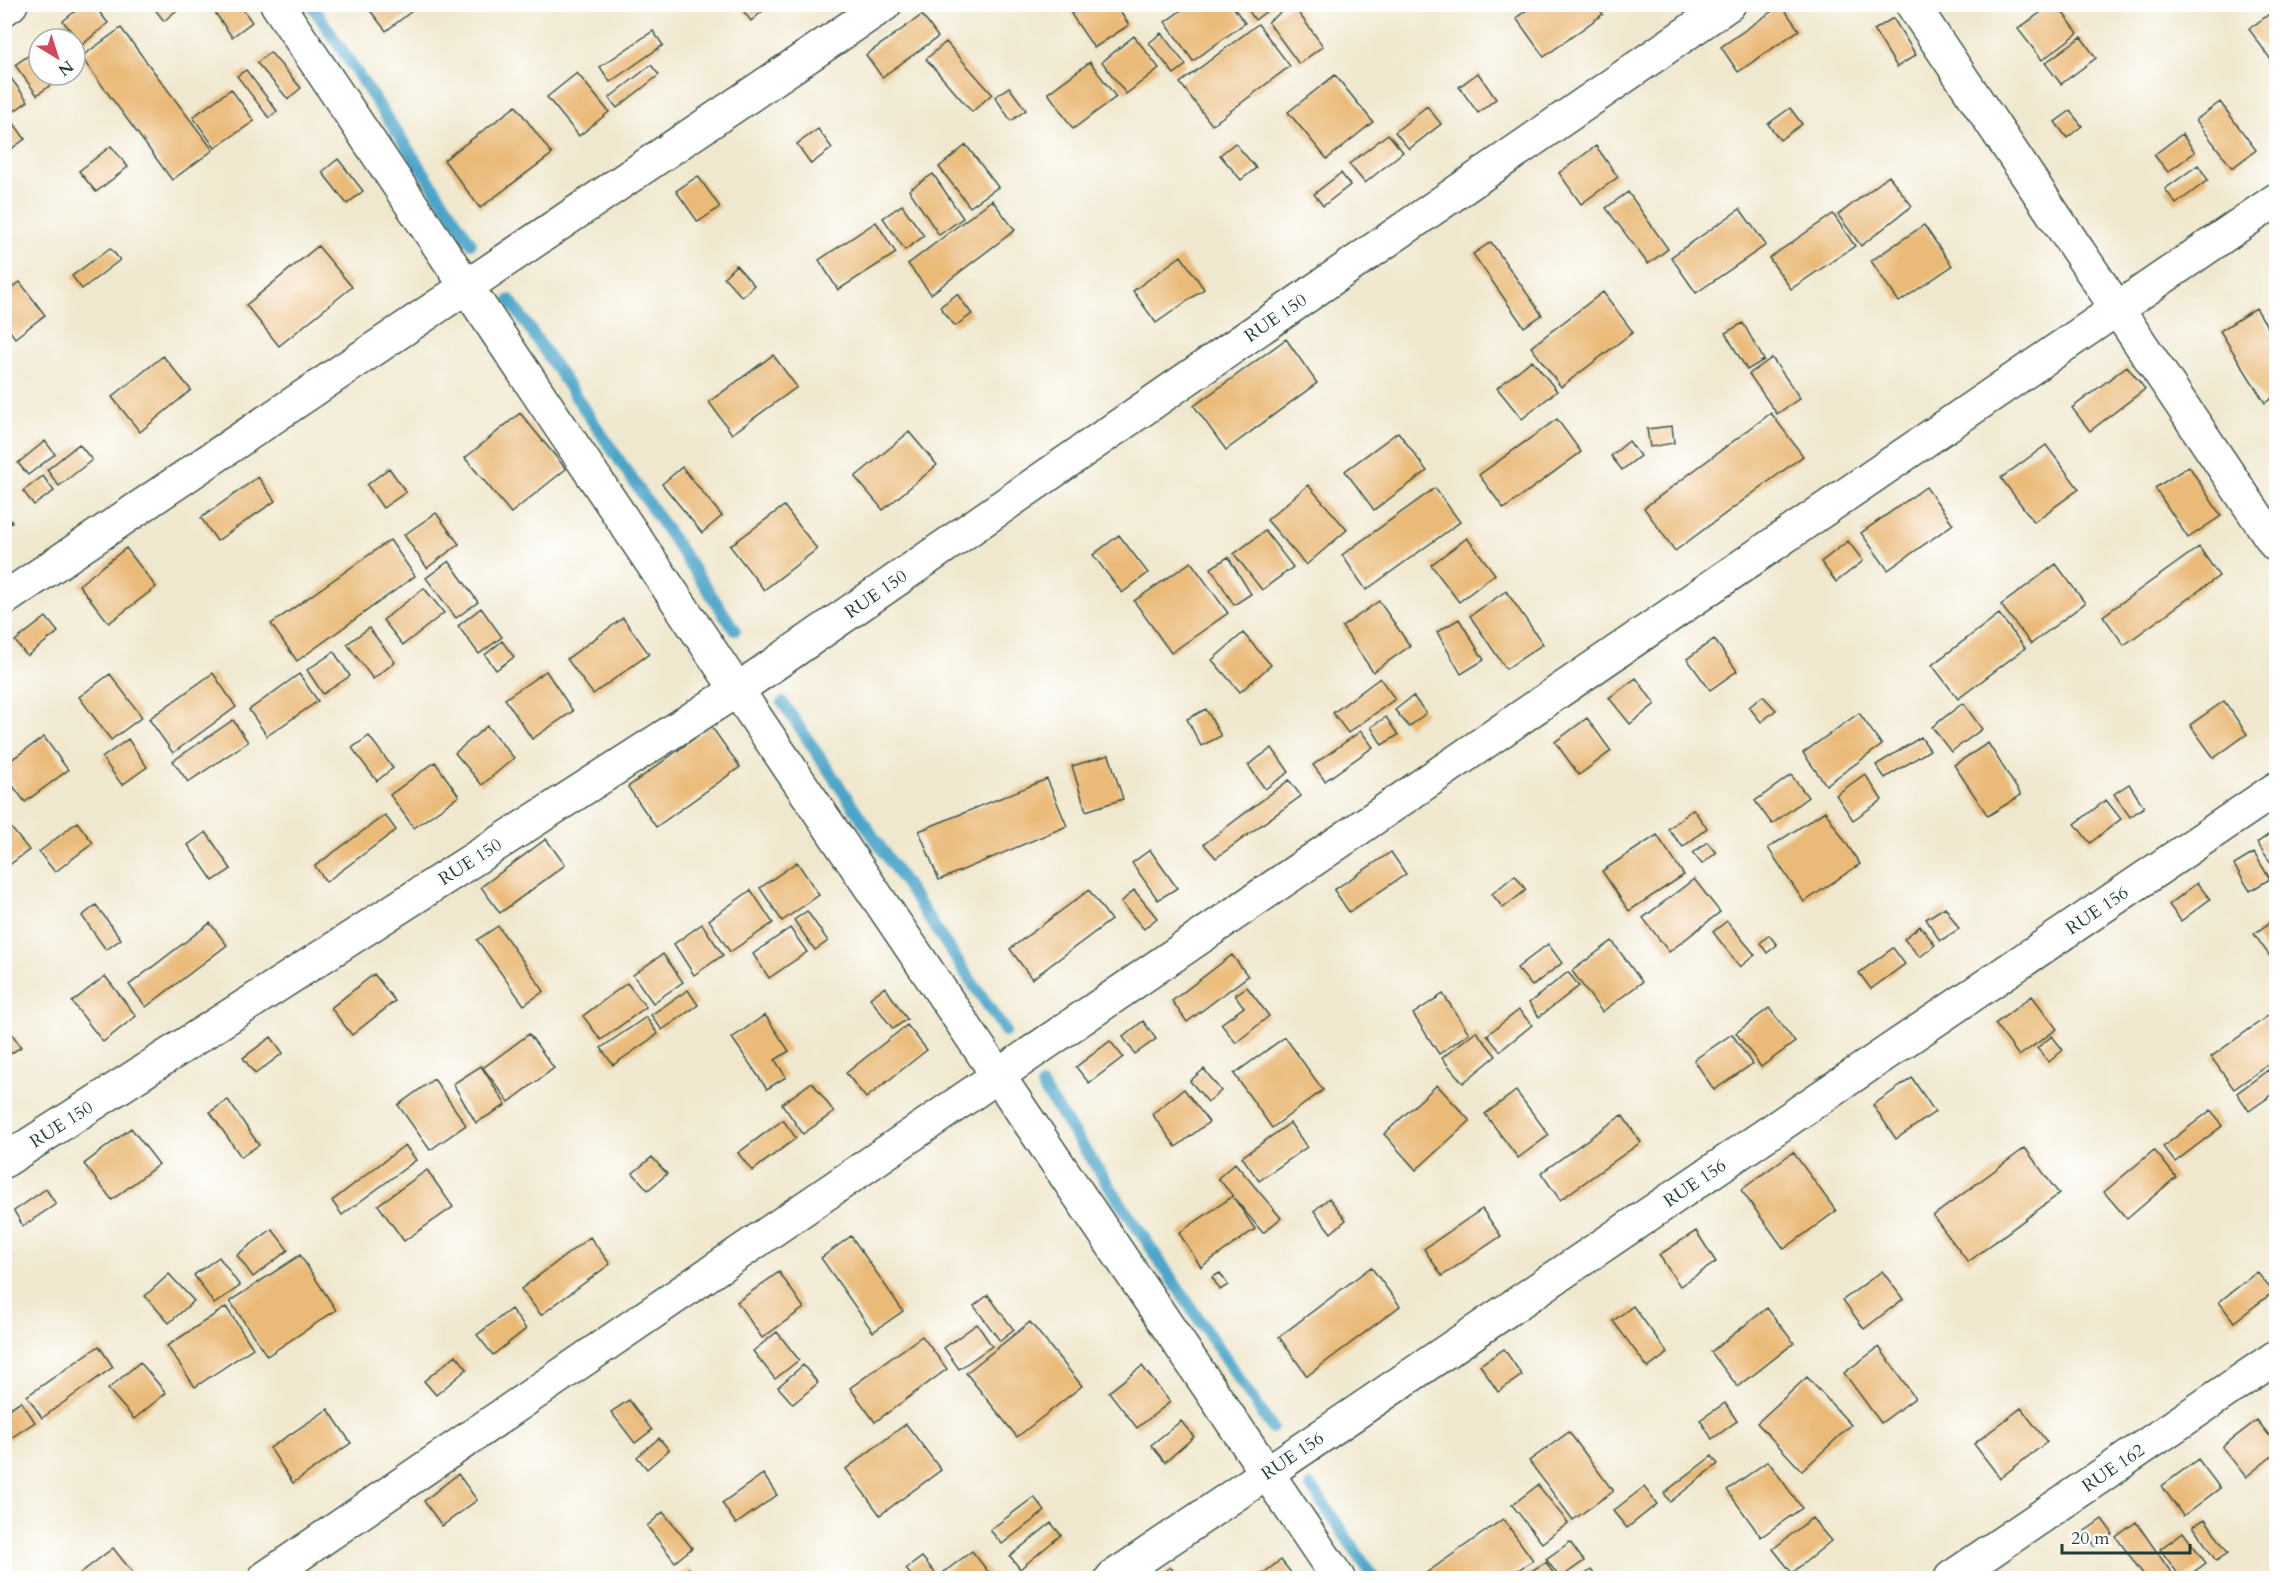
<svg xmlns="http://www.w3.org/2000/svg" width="2281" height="1583" font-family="Cardo,serif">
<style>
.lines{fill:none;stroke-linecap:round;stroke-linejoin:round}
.stream{stroke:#4ca5c9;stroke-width:12}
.building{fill:#eaba78}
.street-casing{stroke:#3e574b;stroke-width:36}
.street{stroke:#fff;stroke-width:33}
.labels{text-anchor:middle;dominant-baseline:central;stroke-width:6;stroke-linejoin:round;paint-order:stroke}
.street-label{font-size:18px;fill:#1f3d34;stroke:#fff}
</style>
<rect width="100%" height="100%" fill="#fff"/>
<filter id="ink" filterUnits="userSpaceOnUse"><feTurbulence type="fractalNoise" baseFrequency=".0167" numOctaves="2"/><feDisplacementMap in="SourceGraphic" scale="12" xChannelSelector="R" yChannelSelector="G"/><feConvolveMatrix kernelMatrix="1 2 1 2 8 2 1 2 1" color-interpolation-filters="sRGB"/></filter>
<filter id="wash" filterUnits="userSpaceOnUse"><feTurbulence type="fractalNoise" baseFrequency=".008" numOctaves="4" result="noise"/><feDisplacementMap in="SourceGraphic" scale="24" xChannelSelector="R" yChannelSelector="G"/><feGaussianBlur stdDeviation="1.35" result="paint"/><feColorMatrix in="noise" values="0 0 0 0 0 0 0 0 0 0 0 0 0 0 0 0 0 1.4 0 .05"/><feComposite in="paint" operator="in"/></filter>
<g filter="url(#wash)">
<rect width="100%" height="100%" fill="#f0e8ce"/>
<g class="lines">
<path class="stream" d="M311,4l160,239
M510,300l225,330
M783,703l222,328
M1042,1086l230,342
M1311,1486l63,92"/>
</g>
<g id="blocks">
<path class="building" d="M84,4h9l15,19 -26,22 -19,-24z
M151,4h33l-20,17z
M209,4h30l13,18 -20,15z
M365,4h56l-35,27z
M738,4h33l-20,17z
M1084,4h31l14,21 -35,23 -23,-34z
M1190,4h41l14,19 -52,38 -28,-39z
M1244,4h32l-21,16z
M1292,4l31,42 -24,18 -31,-42z
M1535,4h60l8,10 -59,43 -28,-39z
M1781,5l18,25 -61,42 -17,-25z
M2051,5h6l21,28 -36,27 -24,-31z
M2272,12l4,6v49l-27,-38z
M922,15l16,22 -56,40 -16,-22z
M1893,18l23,37 -19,12 -23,-37z
M1258,24l32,42 -78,59 -32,-42z
M121,28l92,122 -41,30 -91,-123z
M653,31l10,14 -53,37 -10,-15z
M1161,33l25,32 -12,9 -25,-31z
M1134,36l25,32 -33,26 -24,-32z
M2081,37l15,21 -35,26 -16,-21z
M946,42l46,52 -20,18 -46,-53z
M39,48v27h25l-27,20 -22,-30z
M270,52l31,36 -13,11 -31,-36z
M1090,62l26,35 -43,32 -25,-36z
M651,65l8,10 -42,33 -8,-10z
M246,70l31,41 -8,7 -32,-42z
M7,73l21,28 -22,16 -1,-42z
M577,73l32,39 -30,24 -32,-39z
M1478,73l18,26 -18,14 -19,-26z
M1335,75l38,47 -46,37 -39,-47z
M1009,87l17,23 -15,11 -16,-24z
M231,89l23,32 -39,27 -22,-31z
M2220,102l36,48 -24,18 -36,-48z
M516,106l36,48 -72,54 -36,-48z
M1427,106l14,18 -32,25 -14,-17z
M1790,108l12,16 -22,16 -12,-16z
M2070,111l12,15 -15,12 -12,-16z
M13,122l12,17 -21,15v-26z
M818,129l14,19 -21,16 -14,-20z
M1388,134l15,18 -38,31 -16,-19z
M2182,134l13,18 -27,20 -14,-17z
M1235,143l21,25 -15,12 -21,-25z
M966,145l32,42 -28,20 -31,-40z
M111,146l17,21 -32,25 -17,-21z
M1596,146l22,31 -37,27 -22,-31z
M338,159l25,32 -16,13 -25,-32z
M2198,165l10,15 -32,24 -11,-15z
M1341,173l9,12 -27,21 -9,-12z
M933,174l30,44 -24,17 -30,-45z
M698,176l22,31 -22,15 -22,-31z
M1889,176l23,30 -51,40 -23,-31z
M1628,192l40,57 -20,15 -42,-56z
M992,200l23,30 -84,64 -23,-30z
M902,205l22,31 -19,14 -22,-32z
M1740,209l26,36 -70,48 -25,-36z
M1833,214l22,32 -64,43 -22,-31z
M876,222l20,31 -58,37 -19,-30z
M1924,225l28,41 -53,36 -28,-41z
M1491,242l51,73 -18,12 -51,-73z
M318,246l34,41 -73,59 -33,-41z
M110,248l10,12 -38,29 -10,-13z
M1181,256l23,33 -48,34 -23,-32z
M736,265l18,20 -12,12 -18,-20z
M20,282l25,33 -30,23 -11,-15v-30z
M1603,292l30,40 -72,55 -30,-40z
M957,294l15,20 -17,12 -15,-19z
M2256,308l20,33v54l-11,8 -45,-72z
M1743,323l21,37 -17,10 -22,-37z
M1286,339l31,44 -91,67 -32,-44z
M773,355l24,32 -65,47 -23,-32z
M163,356l28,34 -51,42 -28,-35z
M1772,358l28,40 -23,16 -28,-40z
M1532,360l25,31 -35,28 -25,-31z
M2127,366l18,23 -55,42 -18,-23z
M520,413l46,56 -55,44 -46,-55z
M1771,413l32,43 -128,95 -31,-43z
M1557,419l24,33 -77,57 -25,-34z
M1672,426l2,17 -24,4 -3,-18z
M909,432l28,33 -54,45 -28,-33z
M1398,432l29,39 -53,39 -29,-39z
M45,441l10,13 -27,21 -10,-12z
M1629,441l11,15 -18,14 -11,-14z
M79,444l13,16 -33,26 -12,-16z
M2046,445l33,44 -45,33 -33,-44z
M2189,466l32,50 -33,22 -33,-50z
M682,467l40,49 -20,17 -40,-49z
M389,468l17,24 -23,16 -16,-23z
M43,476l11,15 -20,14 -11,-14z
M258,477l17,24 -58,40 -16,-23z
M1308,485l39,45 -41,35 -39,-45z
M1926,487l27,37 -65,46 -27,-37z
M1435,488l25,34 -94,68 -24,-35z
M784,506l33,43 -53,41 -34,-44z
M5,512l7,10 -7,6z
M436,513l23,31 -32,24 -23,-33z
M1265,531l28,36 -31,23 -28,-36z
M1119,535l29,38 -26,20 -29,-38z
M1467,538l28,36 -36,28 -28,-37z
M390,540l25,36 -118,85 -26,-37z
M1848,541l15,20 -27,21 -15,-20z
M2199,547l20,29 -95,69 -21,-29z
M126,548l30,39 -47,36 -30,-38z
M1228,557l23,37 -17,11 -23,-37z
M449,561l29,41 -22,16 -30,-40z
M1191,562l37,51 -57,40 -37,-52z
M2056,564l29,39 -54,41 -30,-39z
M424,588l20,25 -41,32 -20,-25z
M1506,591l37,53 -37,25 -36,-53z
M1379,601l31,45 -37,26 -31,-45z
M481,608l21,29 -23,17 -21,-28z
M1999,614l26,34 -67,51 -26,-34z
M46,617l12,15 -31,24 -12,-15z
M623,618l26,36 -56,40 -26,-35z
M1459,619l25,41 -23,14 -24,-42z
M369,628l26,34 -22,17 -26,-35z
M1243,633l28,32 -31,27 -28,-32z
M1714,639l23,32 -27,19 -23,-31z
M502,641l12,16 -18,13 -11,-15z
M334,652l16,24 -27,18 -16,-24z
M546,671l27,40 -41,28 -27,-40z
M213,673l23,34 -63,46 -24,-34z
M110,674l32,43 -31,23 -32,-43z
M299,674l19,27 -51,35 -18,-26z
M1380,678l15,21 -47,34 -15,-20z
M1636,678l19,26 -25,20 -21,-26z
M1413,696l13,17 -17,14 -14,-17z
M1763,696l13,14 -15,12 -12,-15z
M2224,701l23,33 -33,24 -24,-33z
M1963,703l19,26 -31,23 -19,-25z
M1206,709l15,27 -20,10 -14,-27z
M1859,713l23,32 -56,40 -23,-32z
M1386,717l12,18 -16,10 -11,-18z
M1587,718l24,33 -32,24 -24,-33z
M233,720l15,22 -60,40 -15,-21z
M487,726l27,32 -32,27 -27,-32z
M711,726l29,41 -84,60 -28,-40z
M1361,731l12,16 -48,34 -12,-16z
M369,736l24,32 -16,13 -25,-33z
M44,737l24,33 -43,32 -21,-28v-9z
M1921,737l9,13 -45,28 -9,-13z
M128,739l19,28 -25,18 -20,-27z
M1988,743l33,52 -33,21 -34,-51z
M1272,748l17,24 -24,17 -17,-24z
M1109,755l14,44 -37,12 -14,-45z
M435,762l24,34 -45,32 -24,-33z
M1865,774l17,26 -29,20 -17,-25z
M1791,775l17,22 -36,27 -17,-23z
M1047,779l20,47 -128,54 -20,-49z
M1289,780l12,16 -85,62 -12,-14z
M2129,784l15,23 -14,10 -16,-23z
M2106,800l15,19 -31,24 -15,-19z
M1693,809l14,19 -24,19 -15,-18z
M1825,811l35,53 -56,38 -36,-54z
M385,815l11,15 -70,52 -11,-16z
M4,819l25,31 -25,19z
M77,822l16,21 -38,29 -16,-20z
M2275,830l1,29 -5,4 -14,-20z
M206,832l25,37 -18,12 -25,-36z
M1657,835l27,40 -55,36 -27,-40z
M546,839l19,26 -65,48 -19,-26z
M1707,842l9,11 -14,11 -9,-11z
M1150,850l27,38 -19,12 -26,-37z
M1391,852l15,22 -57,38 -15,-22z
M2254,853l16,26 -20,12 -16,-26z
M797,862l22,33 -37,26 -22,-33z
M1515,875l11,15 -23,18 -11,-14z
M1694,879l26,33 -51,40 -26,-34z
M2197,883l13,16 -29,22 -12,-16z
M751,890l22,33 -43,29 -21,-32z
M1089,890l22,30 -79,59 -22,-30z
M1134,890l23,28 -13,11 -23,-27z
M96,905l25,34 -15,11 -24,-34z
M1945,907l14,22 -19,12 -14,-22z
M807,911l21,30 -13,9 -21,-30z
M2276,918v47l-22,-31z
M1727,921l28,34 -15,12 -27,-35z
M210,923l17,22 -81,62 -17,-22z
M702,924l21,31 -29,20 -20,-31z
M498,926l46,65 -20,14 -47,-65z
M1920,926l15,19 -15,12 -16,-18z
M790,928l17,24 -38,26 -16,-24z
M1769,935l8,10 -10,8 -7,-10z
M1612,941l30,41 -40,30 -30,-41z
M1548,944l14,19 -30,23 -15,-18z
M1893,948l12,16 -34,25 -12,-16z
M663,954l20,28 -30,21 -20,-28z
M1232,955l16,21 -61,46 -15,-21z
M1568,972l11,14 -40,31 -10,-14z
M374,974l21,27 -43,34 -21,-27z
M105,976l31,40 -33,26 -31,-40z
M627,983l19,24 -45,33 -18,-24z
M885,987l22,32 -14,10 -23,-31z
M1247,987l22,29 -33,27 -15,-19 23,-17 -9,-12z
M688,990l10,15 -36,25 -11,-15z
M1443,994l26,39 -30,21 -26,-40z
M2032,996l25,33 -38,27 -24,-32z
M1769,1008l26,34 -34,25 -25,-34z
M1519,1010l13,15 -32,26 -13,-16z
M2276,1010v49l-42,30 -23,-32z
M765,1015l24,36 -14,9 11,17 -19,12 -35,-51z
M646,1017l12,17 -45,31 -12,-17z
M1143,1021l13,18 -21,15 -12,-17z
M4,1022l17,25 -17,11z
M907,1025l20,25 -61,48 -20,-25z
M1476,1031l20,25 -33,27 -21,-25z
M529,1034l25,34 -45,34 -26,-34z
M1732,1034l20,30 -38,26 -20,-30z
M2052,1036l11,14 -14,12 -12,-14z
M271,1037l12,16 -28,21 -12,-16z
M1285,1037l38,53 -51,38 -38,-54z
M1110,1041l13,16 -34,26 -13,-16z
M481,1066l25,39 -30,18 -23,-39z
M1204,1069l17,22 -13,11 -18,-21z
M2268,1070l8,12v10l-27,19 -12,-18z
M1912,1078l23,34 -39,27 -23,-34z
M434,1079l32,46 -36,25 -32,-45z
M812,1082l22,30 -31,22 -21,-30z
M1437,1085l33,36 -54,49 -32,-36z
M1184,1089l25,33 -33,25 -24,-33z
M1516,1091l33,44 -31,23 -33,-44z
M228,1100l31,45 -18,12 -31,-45z
M2211,1110l11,16 -47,36 -12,-15z
M1622,1115l19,27 -81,58 -19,-27z
M783,1120l13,18 -44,33 -14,-18z
M1290,1123l17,24 -48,34 -17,-24z
M131,1128l28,36 -47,36 -28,-36z
M405,1145l11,15 -74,55 -10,-14z
M2025,1148l34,46 -91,68 -35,-46z
M2154,1150l22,27 -49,42 -23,-27z
M1793,1152l43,59 -52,38 -43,-59z
M652,1157l15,17 -19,16 -15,-17z
M1235,1163l46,55 -18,15 -29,-35 21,31 -54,38 -22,-34 54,-37 -15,-18z
M427,1170l26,37 -49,34 -26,-36z
M46,1189l10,15 -33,22 -9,-15z
M1329,1198l17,22 -15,13 -17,-22z
M1482,1209l19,27 -59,40 -18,-27z
M272,1229l16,21 -35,27 -16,-22z
M1696,1231l20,31 -36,24 -21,-31z
M851,1236l52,75 -30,21 -52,-74z
M590,1237l20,27 -69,51 -20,-26z
M300,1255l36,55 -69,46 -37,-55z
M219,1257l21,29 -26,18 -20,-29z
M1371,1267l29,39 -93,70 -28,-39z
M1882,1271l21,28 -39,30 -21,-29z
M779,1272l25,36 -42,30 -25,-36z
M2257,1272l16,20 -39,30 -15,-20z
M1220,1273l8,12 -8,5 -8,-13z
M169,1274l25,27 -25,22 -24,-27z
M988,1295l26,35 -14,11 -26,-35z
M1633,1306l35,47 -20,15 -35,-47z
M226,1307l27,41 -58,39 -28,-41z
M1767,1308l27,35 -56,44 -27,-35z
M511,1309l15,20 -33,26 -16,-20z
M1030,1322l52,64 -65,51 -51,-64z
M977,1324l15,22 -33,23 -15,-21z
M777,1332l22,28 -24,19 -22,-28z
M922,1336l25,33 -72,53 -25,-34z
M99,1346l14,21 -71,51 -15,-22z
M1879,1347l36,51 -34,25 -37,-50z
M1504,1349l18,26 -24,17 -18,-27z
M456,1355l11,14 -31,26 -12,-14z
M140,1362l26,31 -32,26 -26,-30z
M803,1365l15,18 -25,21 -15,-17z
M1142,1366l28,36 -33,26 -28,-36z
M1807,1377l44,48 -49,46 -45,-48z
M629,1400l23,30 -17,13 -24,-31z
M21,1401l14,21 -27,18 -4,-6v-22z
M1725,1403l12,18 -25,18 -12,-19z
M2021,1408l26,34 -47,36 -26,-34z
M328,1409l23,34 -58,40 -23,-35z
M2257,1420l19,24v9l-30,24 -24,-30z
M1181,1421l13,16 -29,25 -14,-17z
M906,1424l35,46 -61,45 -34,-46z
M1569,1432l44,59 -40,29 -44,-59z
M659,1438l10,12 -22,19 -10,-12z
M1712,1456l6,8 -48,38 -6,-9z
M2198,1459l22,29 -37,28 -21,-30z
M1768,1461l34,47 -41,29 -34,-47z
M458,1474l19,26 -35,26 -18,-25z
M763,1474l14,21 -41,29 -14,-21z
M1538,1485l30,38 -26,20 -30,-38z
M1644,1487l13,17 -30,24 -14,-17z
M1034,1497l11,14 -43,33 -12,-14z
M663,1512l29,36 -17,14 -28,-36z
M1812,1518l19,23 -39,32 -19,-24z
M1503,1519l30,41 -27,18h-87z
M2102,1519l11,15 -18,12 -10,-15z
M2205,1519l23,34 -12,8 -23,-35z
M2136,1522l39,56h-29l-30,-41z
M1051,1523l10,12 -41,34 -10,-13z
M2183,1532l23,31 -21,15h-4l-21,-29z
M1570,1542l14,19 -24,17 -14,-19z
M113,1548l24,30h-63z
M972,1551l21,27h-43l-6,-6z
M922,1557l17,21h-26l-7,-9z
M1281,1560l14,18h-29l-4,-4z
M1546,1562l10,16h-31l-2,-2z
M1170,1567l9,11h-23z
M689,1568l8,10h-22z
M1591,1570l6,8h-17z"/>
</g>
</g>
<g filter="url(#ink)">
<use href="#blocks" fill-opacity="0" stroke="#3e574b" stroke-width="1.5"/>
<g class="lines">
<defs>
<g id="street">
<path d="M277,4l460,686 601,888"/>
<path d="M1912,4l364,541"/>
<path d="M4,9l7,-5"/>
<path d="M4,599l881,-595"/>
<path id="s1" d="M4,1161l733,-471 992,-686"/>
<path d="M265,1578l2011,-1378"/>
<path id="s2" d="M1112,1578l1164,-789"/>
<path id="s3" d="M1951,1578l325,-221"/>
</g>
</defs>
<use href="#street" class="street-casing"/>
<use href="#street" class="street"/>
</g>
</g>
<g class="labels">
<g class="street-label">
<text stroke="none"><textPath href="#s1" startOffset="1526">RUE 150</textPath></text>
<text stroke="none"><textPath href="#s1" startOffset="1040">RUE 150</textPath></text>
<text stroke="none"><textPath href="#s1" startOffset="554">RUE 150</textPath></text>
<text stroke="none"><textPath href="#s2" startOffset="1190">RUE 156</textPath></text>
<text stroke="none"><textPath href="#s1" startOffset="68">RUE 150</textPath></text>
<text stroke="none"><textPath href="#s2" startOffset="704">RUE 156</textPath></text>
<text stroke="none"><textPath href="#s2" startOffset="218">RUE 156</textPath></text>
<text stroke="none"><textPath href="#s3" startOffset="196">RUE 162</textPath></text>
</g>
</g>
<rect width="2281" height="1583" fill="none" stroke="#fff" stroke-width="24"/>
<g transform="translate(57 57) rotate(142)"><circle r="28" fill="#ffffff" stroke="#a5b1ae" stroke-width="1.5"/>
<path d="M0-4.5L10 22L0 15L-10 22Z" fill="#d1495b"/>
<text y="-9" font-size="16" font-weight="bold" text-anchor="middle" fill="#1f3d34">N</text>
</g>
<path d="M2062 1544v9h128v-9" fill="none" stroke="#1f3d34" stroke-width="3"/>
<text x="2071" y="1544" font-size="18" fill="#1f3d34" stroke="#ffffff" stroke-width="4.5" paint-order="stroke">20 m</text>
</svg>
